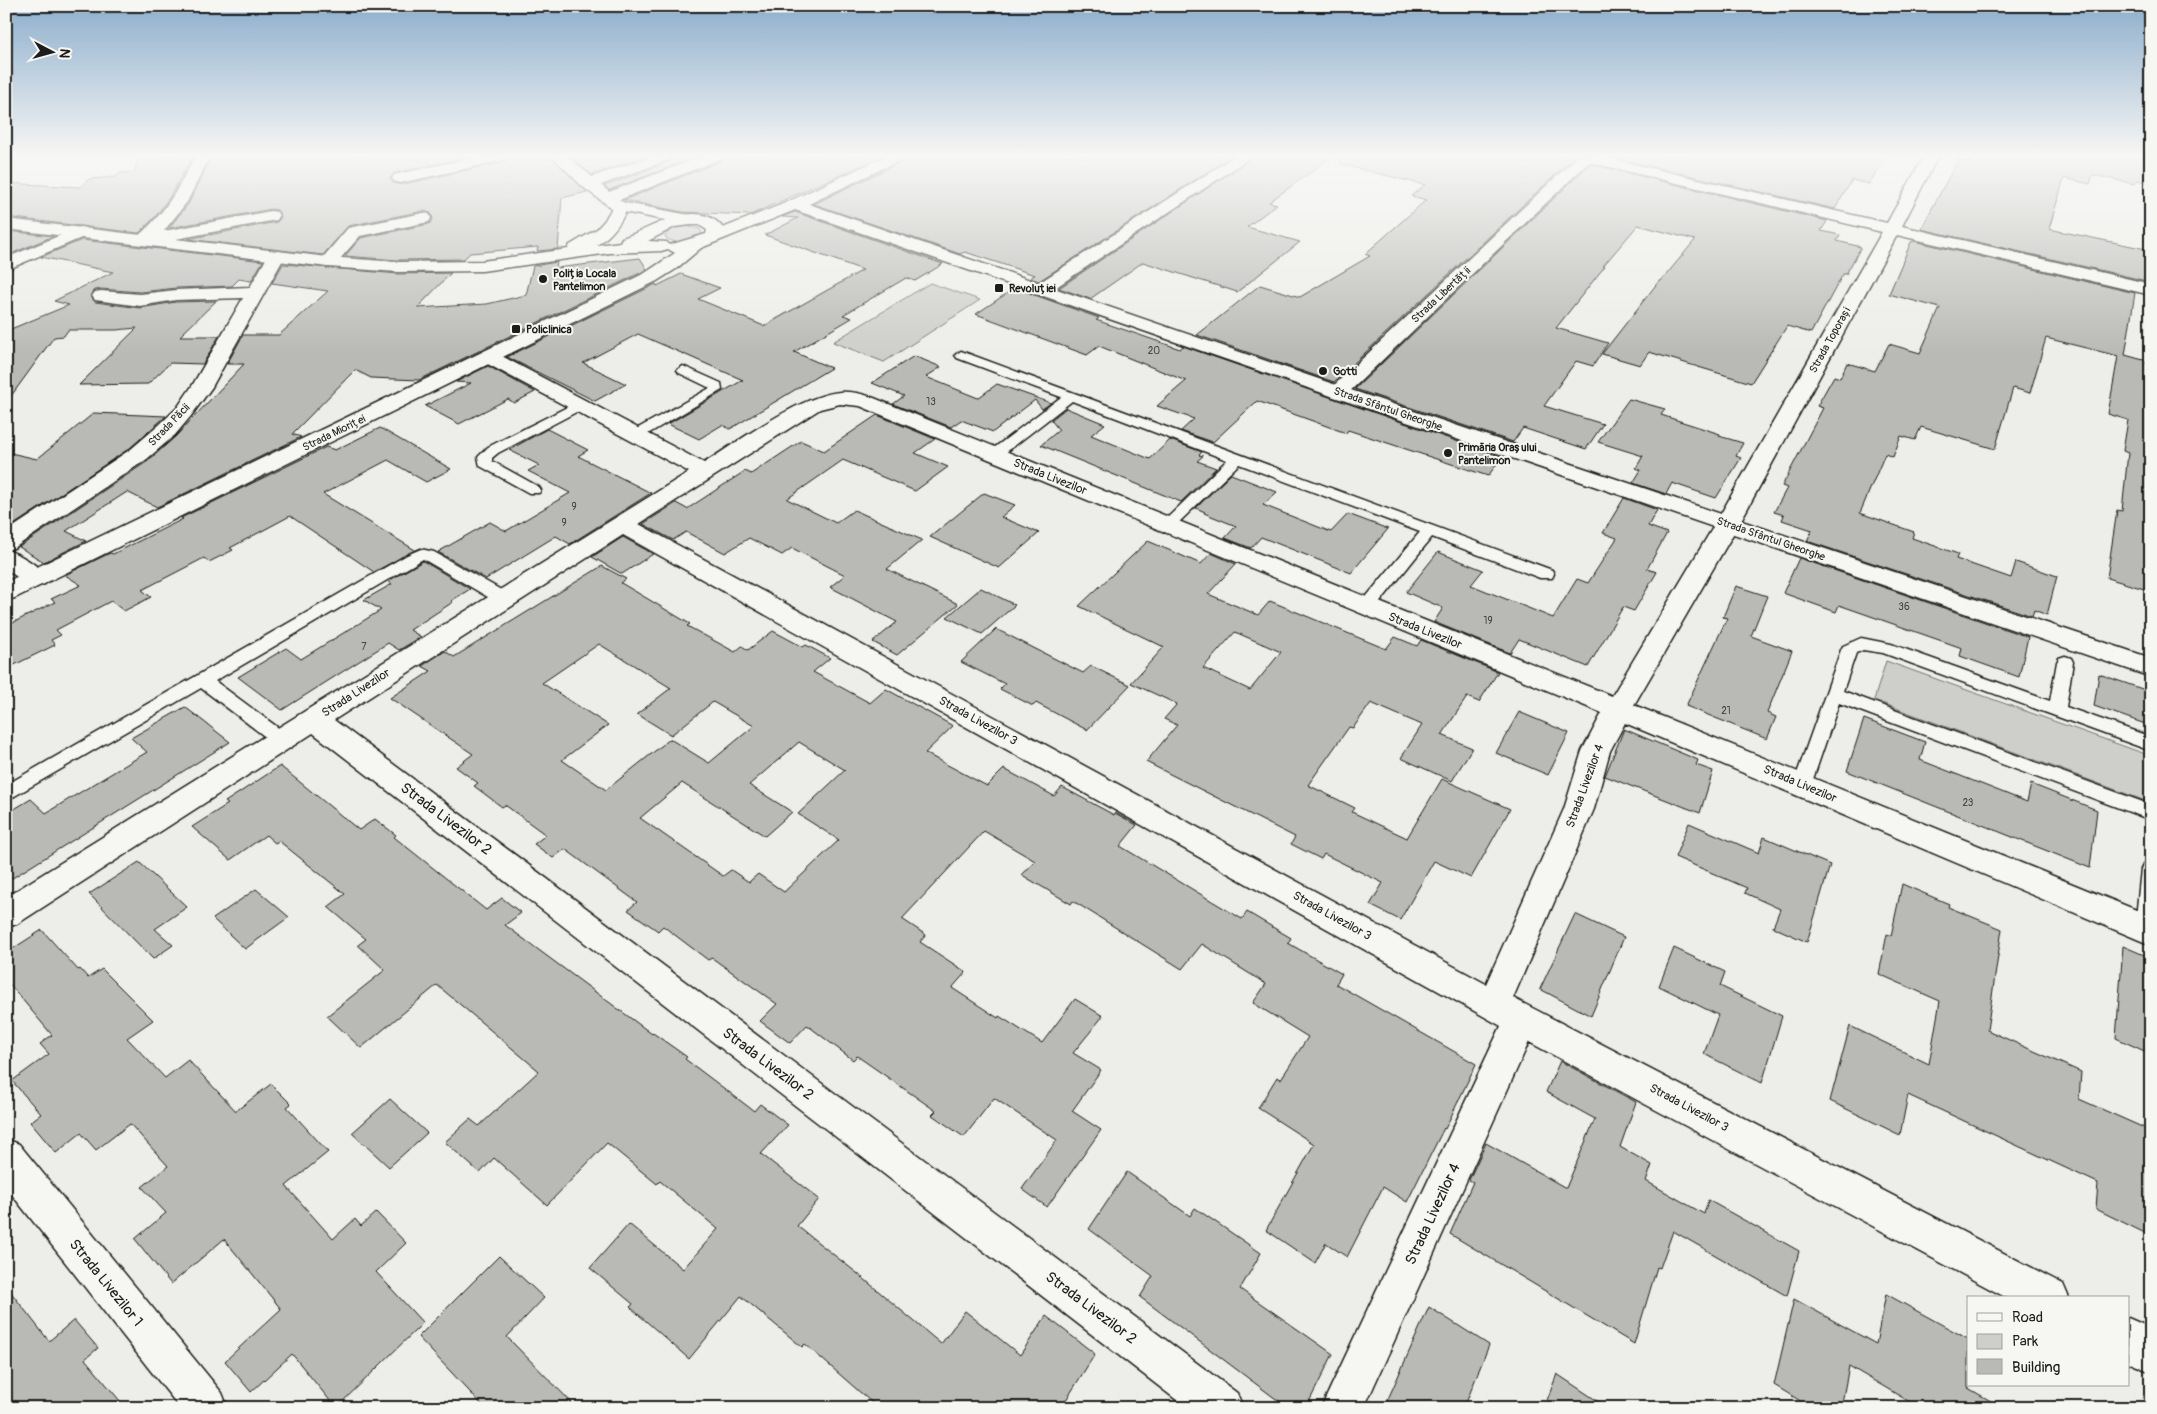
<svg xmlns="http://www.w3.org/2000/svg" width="2157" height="1414" font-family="Pangolin,sans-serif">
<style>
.green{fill:#cececb;stroke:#757574}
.building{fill:#b9b9b6;stroke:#1c1c1c;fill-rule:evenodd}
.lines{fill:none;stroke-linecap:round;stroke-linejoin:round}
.lane-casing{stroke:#1c1c1c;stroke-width:3}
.street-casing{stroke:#1c1c1c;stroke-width:3}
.secondary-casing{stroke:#1c1c1c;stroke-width:3}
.lane{fill:#f6f6f2;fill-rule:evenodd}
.street{fill:#f6f6f2;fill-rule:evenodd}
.secondary{fill:#f6f6f2;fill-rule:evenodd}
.poi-dot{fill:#1c1c1c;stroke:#f6f6f2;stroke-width:2}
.labels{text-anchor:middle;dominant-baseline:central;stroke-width:4;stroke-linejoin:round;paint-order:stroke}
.number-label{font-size:10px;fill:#434342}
.far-poi-label{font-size:11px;font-weight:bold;fill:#1c1c1c;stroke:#f6f6f2;text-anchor:start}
.far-street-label{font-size:11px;fill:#1c1c1c;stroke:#f6f6f2}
.street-label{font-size:12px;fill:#1c1c1c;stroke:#f6f6f2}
.near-street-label{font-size:15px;fill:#1c1c1c;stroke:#f6f6f2}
</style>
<rect width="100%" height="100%" fill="#edede9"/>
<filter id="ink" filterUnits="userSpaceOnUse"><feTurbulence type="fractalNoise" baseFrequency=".02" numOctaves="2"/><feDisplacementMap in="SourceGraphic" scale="10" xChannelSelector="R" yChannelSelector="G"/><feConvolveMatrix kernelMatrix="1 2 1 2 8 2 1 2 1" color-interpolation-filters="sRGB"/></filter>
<g filter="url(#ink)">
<path class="green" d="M686,226l14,3 2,5c-8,8 -26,11 -36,4l-1,-3 9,-7z
M930,283l50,17 -96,62 -51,-20z
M1886,661l265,95v47l-277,-103z"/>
<path class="building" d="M137,156h56l-24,42 -14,19 -16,16 -133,-16v-34l74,4 9,-8 27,-2 4,-4 15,-1z
M212,156h262l-80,17 -4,6 3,4 7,2 100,-22 6,-3 4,-4h40l37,36 -25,6 -4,51 -21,2 1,-4 -68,6 -6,6 -66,1 -53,-4 16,-18 68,-14 4,-5 -2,-6 -8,-2 -75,15 -25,29 -135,-16 89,-17 4,-5 -4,-7 -6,-1 -102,19 20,-25z
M569,156h79l-56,19z
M675,156h24l-90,34 -4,-4 66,-25z
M725,156h158l-133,59 -68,-3 -58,-12 97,-39z
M907,156h325l-193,125 -9,-3 5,-3 -70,-23 -5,2 -146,-50 89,-43z
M1255,156h78l-64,46 8,2 -30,23 53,15 -63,50 -94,-30 -53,37 -31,-11z
M1341,156h231l1,2 -239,224 -137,-47 63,-50 40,12 70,-41 -5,-2 61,-54 -15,-4 14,-11 -85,-21z
M1605,156h262l17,3 -15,25 -17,-4 -17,29z
M1986,156l23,3v-3h142v27l-14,-3 -2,4 -42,-9 -3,9 -26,-6 -15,51 102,21v32l-230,-53 37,-69 25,5z
M1590,164l237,57 -6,10 19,4 -3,6 24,6 -15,27h-3l-32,59 -24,-7 -36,57 -102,-31 -9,13 -38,-11 57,-73h2l34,-41 -57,-15 -35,41h2l-49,62 52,15 -15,23 -17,-5 -32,45 59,18 -17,25 -63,-21 -10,14 -158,-53z
M795,212l148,52 -28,17 -9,-3 -63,37 9,3 -58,34 37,16 -101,61 -8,-4 -23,14 -31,-15 75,-44 -105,-46 -55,29 43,21 -31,17 -88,-44 149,-73 1,2 24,-12 39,14 -22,11 66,27 99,-56 -98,-35 33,-17 -16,-1z
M6,231l47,5 -47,20z
M82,240l181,21 -12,20 -12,-2 -7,7 -56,2 -36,4 -39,-3 -6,1 -5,5 5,7 45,6 36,-6 40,-1 -36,35h39l-16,28 -33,-1 -22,21 -69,1 58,-57 -21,2h-48l-4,6 -10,1 -48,66v-72l63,-26 -15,-4 59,-29 -72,-15z
M1914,241l221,52 -10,62 22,6 -1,3h5v227l-44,-13 10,-68 5,1 6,-58 -5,-2 5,-31 -20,-6 10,-58 -72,-18 -16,55 -17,-5 -18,61 -74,-22 -6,13 -14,-4 -8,21 -8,-3 -25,59 54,19 -2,6 46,16 -2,5 55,19 5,-16 41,14 -10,39 -13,-5 -2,6 -225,-75 5,-11 -30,-10 2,-5 -10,-3 13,-24 -5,-2 41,-78 -6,-2 17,-30 6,2 7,-15 28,8 14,-27 31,9 20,-45 -51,-14 22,-52z
M640,258l7,11 -3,2 -225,109 -48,-2 -16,-8 -63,64 9,3 -144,70 -30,-15 -61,39 20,10 -42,21 -25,-15 129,-86 28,-25 68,-72h-17l16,-29h36l49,-44 -56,-8 11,-19 115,10 53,-1 -34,35 70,-4 39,-9 7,-29 24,-4 -1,6z
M1015,288l84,30 -3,2 84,29 3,-3 319,111 -14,19 -140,-46 -2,3 -89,-32 -44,41 -32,-11 13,-12 -37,-13 29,-25 -87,-35 -12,9 -111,-41z
M914,356l27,11 -15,10 52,21 19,-14 54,19 -9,6 -7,-9 -42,32 -32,-12 -10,7 -58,-23 11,-8 -32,-13z
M488,366l47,26 -21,11 -6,-4 -49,25 -34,-18 46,-23 -15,-1z
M1629,399l36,10 -4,6 59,19 -1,2 24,7 -7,13 5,2 -25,40 -44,-15 -6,11 -33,-11 8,-13 -5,-2 7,-12 -45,-14z
M1066,408l39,16 -14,11 59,24 20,-19 32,12 -3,3 4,1 -6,5 19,7 -35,34 -140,-57 18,-15 -8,-10z
M94,413l72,3 -36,32 -124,82v-78l31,7z
M877,415l58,24 -20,14 33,14 -33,24 -72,-31 -56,39 49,24 18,-13 68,30 -35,29 71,35 -61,51 -24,-13 24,-20 -67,-35 15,-12 -53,-27 -10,7 -33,-17 -24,15 -39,-21 -13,8 -30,-16 33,-21 11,6 58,-38 6,3 50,-33 23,10z
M380,428l71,41 -25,13 -38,-22 -65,34 92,56 -41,22 -84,-56 -60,32 3,2 -24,12 -5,-4 -62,32 9,7 -27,14 -13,-10 -55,29 5,5 -10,5 4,5 -49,24v-43l49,-24 -4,-3 30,-14 -16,-10 45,-22 3,1 70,-35 -2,-1 145,-71 9,3z
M547,429l41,21 -10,6 73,37 -81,51 -14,-8 -70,43 -48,-27 52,-30 16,9 64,-38 -42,-22 11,-6 -30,-15z
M1231,474l46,18 -14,13 68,27 17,-18 40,15 -37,44 -90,-36 -10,11 -26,-10 11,-12 -32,-13 1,-1 -9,-4z
M984,493l31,12 -14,12 38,16 -40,35 -69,-31z
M1624,498l33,12 -9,16 19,7 -20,36 10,3 -23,39 -11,-4 -35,60 -69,-28 -9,14 -76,-31 9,-14 -37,-16 32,-40 45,18 -12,15 82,33 24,-39 11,4 29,-45 -14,-5z
M623,537l30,17 -31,20 -30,-17z
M1148,541l53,23 10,-11 25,11 -28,30 50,21 12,-14 116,48 9,-12 22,9 4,-6 77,32 -19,30 -12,-5 -25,38 30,13 -20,33 -51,-23 21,-33 -51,-22 -18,25 -4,-1 -41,58 47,23 -3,4 55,26 35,-59 68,30 -39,69 -37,-17 -34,59 -30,-15 13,-22 -59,-29 -3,5 -30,-15 4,-7 -149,-75 31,-37 -13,-6 13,-15 -46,-21 33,-36 -85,-41zM1235,632l46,20 -31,38 -47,-22z
M1799,558l229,79 -9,40 -59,-21 2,-8 -123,-43 -3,7 -53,-19z
M423,561l47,28 -19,12 2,1 -43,28 11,7 -22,13 -11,-7 -106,67 -44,-33 48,-29 15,11 80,-49 -17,-10 28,-16 -4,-3z
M602,566l24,13 -5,4 69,41 -3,2 48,26 7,-6 6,4 25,-19 30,16 3,-2 24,13 -17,14 57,31 16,-14 67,37 -28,27 62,33 17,-17 50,27 8,-9 52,28 1,-2 22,12 -17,21 122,73 5,-7 44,26 -3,5 54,31 -6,10 140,80 -31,65 -1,-1 -37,74 -24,-15 -36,70 -21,-14 -11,20 -49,-33 48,-86 -56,-36 19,-31 4,2 27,-42 -55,-34 13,-19 -64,-40 -20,25 -109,-68 -2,3 -49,-29 13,-14 -51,-30 -82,88 24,16 -6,7 46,30 -14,16 46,30 1,-2 43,27 33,-44 28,17 -30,37 28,17 -29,41 29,19 -54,77 -25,-18 35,-49 -63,-42 -30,39 -32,-22 4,-4 -79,-55 -4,4 -46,-35 -17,18 -30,-22 17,-17 -65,-46 -4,2 -45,-34 -5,5 -30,-21 9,-8 -72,-53 -12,9 -19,-14 12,-9 -41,-30 -3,2 -28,-21 4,-3 -22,-16 17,-13 -83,-56 41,-27 -9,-5 23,-15 9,6zM599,644l72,44 -34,26 34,21 42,-33 41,24 -45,37 -39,-24 -64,51 -44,-30 46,-35 -66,-42zM799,742l46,28 -47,44 41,26 -55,52 -26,-18 -9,8 -18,-12 -8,6 -83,-58 42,-35 83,53 27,-24 -43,-27z
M1736,586l31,10 -16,40 41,15 -25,62 9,4 -9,22 -81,-33 41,-88 -4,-1z
M981,588l34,17 -33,29 -35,-17z
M996,629l87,44 8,-7 39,19 -43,45 -51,-27 -3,3 -33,-17 5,-5 -44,-22z
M2099,674l52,18v34l-57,-20z
M185,707l45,35 -224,140v-68l25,-15 15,14 101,-61 -16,-14z
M1519,712l50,21 -21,42 -52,-22z
M1864,719l61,23 -5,18 107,42 4,-18 66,26 -7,58 -243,-97z
M1624,729l74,31 -2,5 17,6 -13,42 -95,-37z
M280,766l79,64 16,-11 21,16 -2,2 92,73 16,-12 19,15 -16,12 147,109 1,-1 34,24 -2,2 69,52 6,-7 28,21 -27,29 58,45 -22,27 60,47 84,71 24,-33 55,44 26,-39 49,38 -34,54h-183l-73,-64 -3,3 -61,-51 -52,63 -59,-52 3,-3 -43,-36 39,-44 54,45 35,-40 -58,-48 -3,3 -50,-41 -60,62 -53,-47 -14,15 -35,-31 25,-23 9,7 60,-55 -102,-86 -76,63 -34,-32 58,-46 -27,-25 8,-6 -38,-32 17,-13 -66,-53 -4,2 -9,-8 -36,25 -38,-33 36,-23 -3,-2z
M1689,823l70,30 5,-16 66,28 -23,77 -34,-15 7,-18 -35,-16 2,-5 -72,-31z
M139,862l48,45 -32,22 18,16 -20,14 -64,-65z
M1902,884l47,20 -1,3 54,22 -15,101 94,42 -2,27 72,32v105l-55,-27 2,-26 -190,-88 -8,40 -70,-34 20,-75 79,38 11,-63 -61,-27 8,-40 4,2z
M256,889l33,28 -44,32 -32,-30z
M1575,914l49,23 -33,79 -51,-27z
M42,930l36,40 2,-1 8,9 14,-9 51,51 -26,18 38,40 23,-18 48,51 35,-27 20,20 -4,3 41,45 -42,34 47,53 22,-20 6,7 15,-14 30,31 -30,29 47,51 -87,85 -44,-54 -41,38 -26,-31 56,-52 -57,-70 -53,45 -36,-45 31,-26 -24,-26 26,-21 -38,-42 -34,26 -15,-17 -25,20 -26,-31 11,-8 -29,-33 37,-27 -9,-10 12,-9 -46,-55v-27z
M2123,946l28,12v96l-35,-16z
M1674,948l51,24 -5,14 62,30 -20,67 -58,-29 14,-39 -59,-29z
M1560,1061l76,41 -16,45 32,18 -6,16 58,33 4,-14 91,51 -12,45 -114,-65 -13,37 -3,-1 -23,77 -184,-110 23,-52 -4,-2 17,-37 80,45 29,-69 -49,-27z
M390,1099l37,34 -38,34 -37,-34z
M1127,1172l63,44 5,-8 66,45 -21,36 93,65 -27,54h-18l-148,-111 13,-21 -64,-47z
M499,1256l45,42 -37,39 70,71h-92l-67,-71z
M6,1286l43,55 25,-21 24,28 -13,11 41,49h-120z
M1886,1294l82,45v49l35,20h-83l-71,-42 -8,42h-29l-38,-23 20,-86 82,45z
M1429,1307l60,38 -25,63h-80z
M1557,1374l51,34h-64z"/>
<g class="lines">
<defs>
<path id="lane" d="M961,351l591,219 2,4 -2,4h-12l-108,-41 -59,74 -6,1 -6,-1 -2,-4 2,-4 59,-71 -181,-68 -67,65h-10l-2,-3 2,-3 65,-63 -155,-59 -72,56h-10l-2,-3 2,-3 71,-54 -104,-39 -2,-3z
M683,366l38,17 1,7 -81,48h-10l-2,-3 2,-3 79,-44 -31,-15 -2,-3z
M579,401l5,1 2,3 -2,3 -86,45 -6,5v3l47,26 2,3 -2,3h-10l-49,-27 -2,-9 10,-10z
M421,549l13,3 76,43 2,4 -2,4 -6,1 -6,-1 -75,-44 -208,122 73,54 3,5 -3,5 -6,2 -6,-2 -75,-57 -195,113v-16l401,-230z
M1861,638l30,6 159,57 7,-39 2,-4 6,-2 6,2 2,4 -7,45 85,30v14l-268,-98 -20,-3 -7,3 -13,38 308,114v15l-312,-117 -28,82 -2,5 -7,2 -7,-2 -2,-5 48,-135 2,-4z
M2151,861v74l-6,2 -7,-3 -3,-6 6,-59 3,-6z"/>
<path id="street" d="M195,156h15l-23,46 -23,29 107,-20 6,1 2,4 -2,4 -6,1 -127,24 -6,-1 -3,-4 3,-4c27,-22 41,-49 57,-80z
M481,156h27l-3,3 -5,2 -100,22 -6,-2 -2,-3 2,-3z
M552,156h15l25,21 60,-21h21l-3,3 -69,26 8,7 94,-36h20l-3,3 -101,41 6,3 70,13 2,4 -2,4 -6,1 -75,-15 -31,-23z
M1235,156h18l-207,138 -6,1 -6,-1 -3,-4 3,-4z
M1574,156h25l288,67 37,-67h14l-36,70 249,58v11l-254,-60 -158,289 -105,181 517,211v29l-526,-222 -15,28 -16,58 -81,189 550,286 6,14h-62l-478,-256 -165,366h-43l180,-382 -878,-491 -289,185 903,673 6,15h-56l-874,-675 -296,191 -11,3v-30l683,-425 -207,-111 -3,-4 3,-4 7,-2 7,2 208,110c35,-22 97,-68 136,-71 12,-1 23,2 34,6l738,298 103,-172 167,-292 -293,-70 -244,234 -7,2 -7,-2 -3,-4 3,-4 244,-229zM840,404l20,2 742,307 -20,38 -18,58 -78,175 -847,-460 181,-115z
M423,213l6,1 2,4 -2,4 -69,14 -26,30 -6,1 -6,-1 -3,-4 29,-34z
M80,227l6,1 2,4 -2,4 -80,34v-12z
M276,251l6,1 3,4 -73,131 -21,29 -16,19 -28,24 -133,89 -8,2v-18l125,-83 28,-24 18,-17 15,-22 51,-88 -67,2 -36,6 -45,-6 -3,-4 3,-4 6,-1 39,3 36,-4 74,-3 20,-35z
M6,550c14,4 34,16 42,28l-3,6c-16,4 -26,-6 -39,-15z
M6,1139l13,5 203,249 6,15h-48l-174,-221z
M2128,1318l23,10v44l-23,-10z"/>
<path id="secondary" d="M886,156h19l-3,3 -93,45 536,184 806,270v19l-820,-281 -536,-186 -94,38 -25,21 -19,12 -642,317 -9,2v-18l639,-309 30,-20 -7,-4 -7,2 -51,2 -128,18 -84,1 -70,-5 -322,-38v-10l322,38 70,5 84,-1 86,-12 2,-4 27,-16 8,-9 9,-16h12l2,3c-7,16 -16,28 -31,38l23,-3 2,-4c29,-8 75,-43 101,-10l60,-24zM691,225h8l8,5 -1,4 -37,11 -2,-3 -19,-1 27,-14z"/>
</defs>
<use href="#lane" class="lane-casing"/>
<use href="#street" class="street-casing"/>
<use href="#secondary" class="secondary-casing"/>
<use href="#lane" class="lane"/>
<use href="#street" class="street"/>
<use href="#secondary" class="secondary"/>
</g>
</g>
<linearGradient id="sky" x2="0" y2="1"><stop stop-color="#8daecc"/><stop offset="0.44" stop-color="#f7f7f5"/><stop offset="1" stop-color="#f7f7f5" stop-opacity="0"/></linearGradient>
<rect width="2157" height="354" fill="url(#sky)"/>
<g class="poi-dot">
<circle cx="543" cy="279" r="5"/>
<rect x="994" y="283" width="10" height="10" rx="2.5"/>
<rect x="511" y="324" width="10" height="10" rx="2.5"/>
<circle cx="1323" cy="371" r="5"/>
<circle cx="1448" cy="453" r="5"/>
</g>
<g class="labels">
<g class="number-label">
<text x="1154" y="351">20</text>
<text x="931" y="402">13</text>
<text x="574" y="507">9</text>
<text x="564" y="523">9</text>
<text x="1904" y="607">36</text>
<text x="1488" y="621">19</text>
<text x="364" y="647">7</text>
<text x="1726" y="711">21</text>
<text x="1968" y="803">23</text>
</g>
<g class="far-poi-label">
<text x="553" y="273">Poliția Locala<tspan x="553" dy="13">Pantelimon</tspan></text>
<text x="1009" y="288">Revoluției</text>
<text x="526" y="329">Policlinica</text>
<text x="1333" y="371">Gotti</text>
<text x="1458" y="447">Primăria Orașului<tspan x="1458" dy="13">Pantelimon</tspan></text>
</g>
<g class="far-street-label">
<text transform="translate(1441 295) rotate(-43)">Strada Libertății</text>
<text transform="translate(1830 340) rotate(-61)">Strada Toporași</text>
<text transform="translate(1388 409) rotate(19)">Strada Sfântul Gheorghe</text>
<text transform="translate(169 425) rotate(-46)">Strada Păcii</text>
<text transform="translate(334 433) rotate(-26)">Strada Mioriței</text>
<text transform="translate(1771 539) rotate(19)">Strada Sfântul Gheorghe</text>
</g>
<g class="street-label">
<text transform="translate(1050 477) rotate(22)">Strada Livezilor</text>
<text transform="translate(1425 631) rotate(22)">Strada Livezilor</text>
<text transform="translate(356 693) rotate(-33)">Strada Livezilor</text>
<text transform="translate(978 721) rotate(29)">Strada Livezilor 3</text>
<text transform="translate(1800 784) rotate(23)">Strada Livezilor</text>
<text transform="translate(1585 786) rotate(-70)">Strada Livezilor 4</text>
<text transform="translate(1332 916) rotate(29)">Strada Livezilor 3</text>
<text transform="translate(1689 1108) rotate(28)">Strada Livezilor 3</text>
</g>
<g class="near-street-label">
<text transform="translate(446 819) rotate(37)">Strada Livezilor 2</text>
<text transform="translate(768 1064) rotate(37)">Strada Livezilor 2</text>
<text transform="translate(1433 1214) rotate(-65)">Strada Livezilor 4</text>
<text transform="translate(106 1283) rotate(51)">Strada Livezilor 1</text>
<text transform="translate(1091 1308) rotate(37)">Strada Livezilor 2</text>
</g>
</g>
<rect width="2157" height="1414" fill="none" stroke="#f6f6f2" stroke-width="25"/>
<rect x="12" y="12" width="2132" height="1389" fill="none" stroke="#1c1c1c" stroke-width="2" filter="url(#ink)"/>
<rect x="1967" y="1296" width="162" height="90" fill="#f6f6f2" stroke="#9f9f9c"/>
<rect x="1977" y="1313" width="25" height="8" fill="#f6f6f2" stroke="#9f9f9c"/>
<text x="2012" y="1322" font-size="15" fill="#1c1c1c">Road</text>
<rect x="1977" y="1334" width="25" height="15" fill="#cececb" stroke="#9f9f9c"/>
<text x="2012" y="1346" font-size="15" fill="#1c1c1c">Park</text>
<rect x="1977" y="1359" width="25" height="15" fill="#b9b9b6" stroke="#9f9f9c"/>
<text x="2012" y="1372" font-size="15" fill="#1c1c1c">Building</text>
<g transform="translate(52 52) rotate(96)" stroke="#f6f6f2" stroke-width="4" paint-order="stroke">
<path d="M0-4L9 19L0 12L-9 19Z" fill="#1c1c1c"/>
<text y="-8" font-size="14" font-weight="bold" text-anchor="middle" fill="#1c1c1c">N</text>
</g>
</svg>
